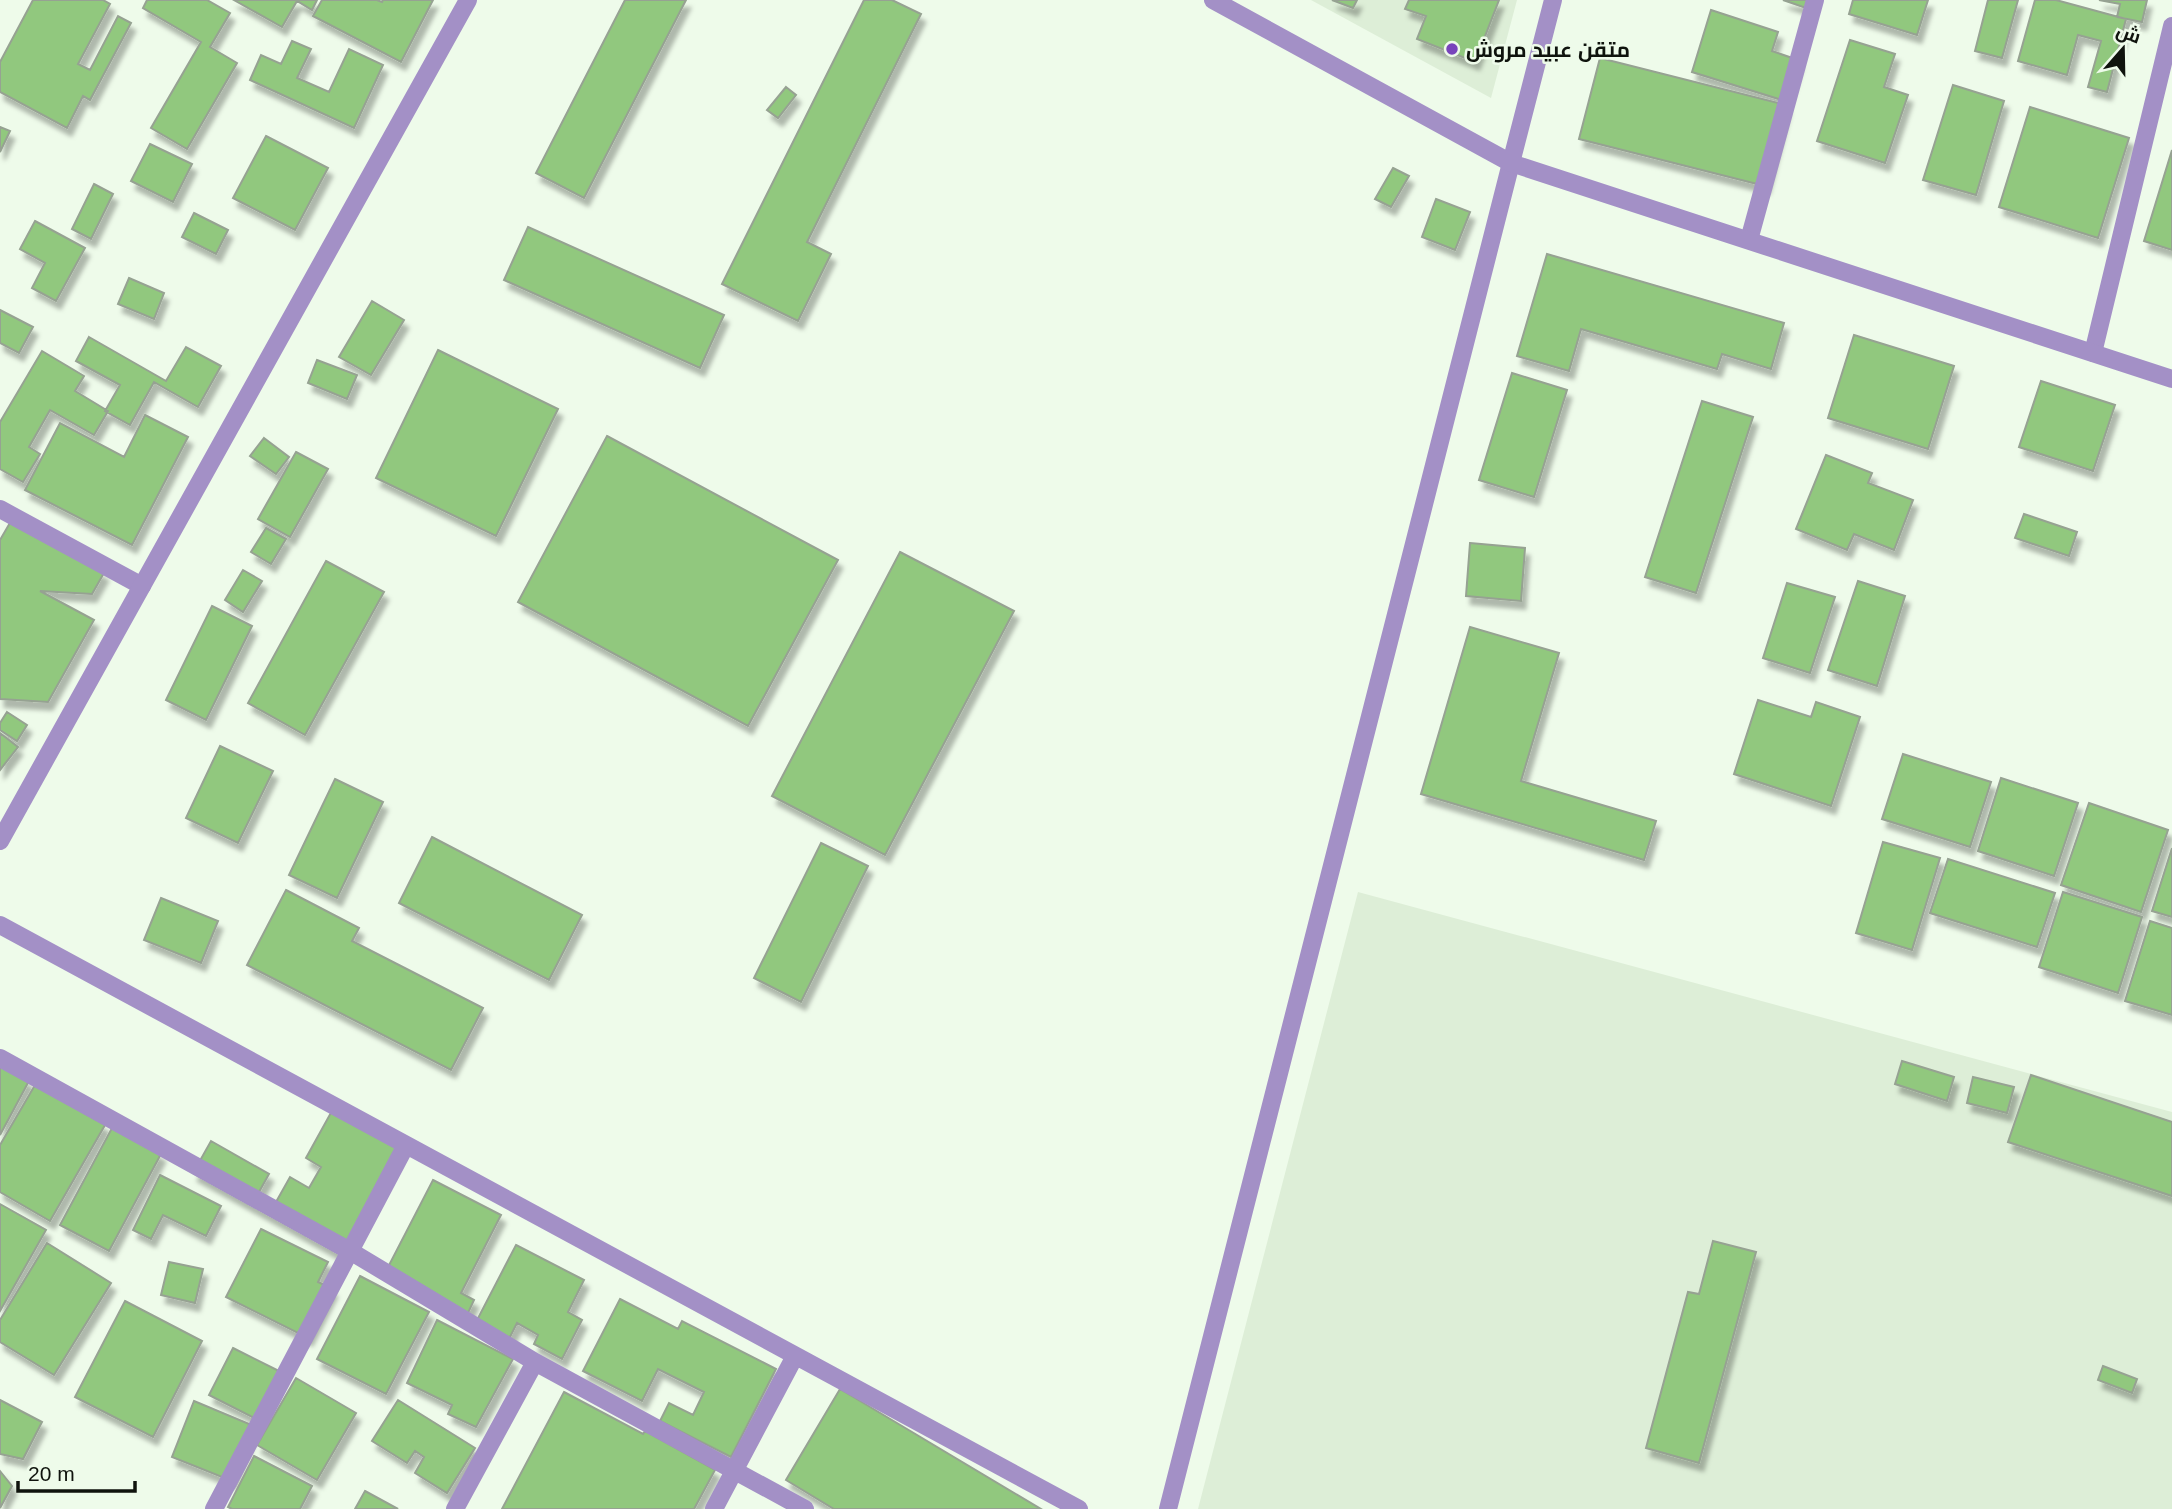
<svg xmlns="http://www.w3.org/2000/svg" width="2172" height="1509" font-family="Arial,Cairo,sans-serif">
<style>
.built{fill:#ddeed7}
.building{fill:#91c87e;stroke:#96a292;stroke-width:2;filter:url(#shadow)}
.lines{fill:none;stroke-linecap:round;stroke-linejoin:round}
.minor{stroke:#a390c6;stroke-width:18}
.tertiary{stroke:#a390c6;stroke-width:18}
.poi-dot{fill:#7844bb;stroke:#eefbea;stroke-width:2.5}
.labels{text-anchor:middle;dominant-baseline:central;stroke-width:5;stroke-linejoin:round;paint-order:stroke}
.poi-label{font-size:21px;font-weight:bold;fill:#0f130d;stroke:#eefbea;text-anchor:start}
</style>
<defs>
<filter id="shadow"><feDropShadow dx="4.5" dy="8" stdDeviation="2" flood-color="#0004"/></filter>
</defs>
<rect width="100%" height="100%" fill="#eefbea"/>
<path class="built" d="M1311,0h206l-26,98z
M1358,892l814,220v397h-974z"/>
<path class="building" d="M33,0h70l7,4 -32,60 12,6 28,-54 13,7 -41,77 -7,-4 -16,32 -67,-36v-30z
M147,0h60l23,13 -20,34 27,16 -50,86 -36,-21 50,-86 -58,-34z
M234,0h83l-5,10 -15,-9 -15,26z
M322,0h55l5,2 1,-2h50l-32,62 -88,-46z
M625,0h61l-102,198 -48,-25z
M864,0h28l29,14 -114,228 24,12 -33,67 -76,-37z
M1332,0h25l-4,8z
M1409,0h90l-24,62 -58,-23 9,-23 -21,-7z
M1783,0h26l-3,8z
M1853,0h75l-11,35 -68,-21z
M1988,0h30l-16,58 -27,-7z
M2035,0h21l70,19 -19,73 -19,-5 13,-46 -23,-6 -11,40 -49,-14z
M2099,0h48l-5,22 -25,-5 3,-13z
M1711,10l67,22 -6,19 26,9 -13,41 -93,-29z
M1850,40l45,14 -11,33 24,8 -23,68 -68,-22z
M292,41l19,8 -14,29 32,14 20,-43 34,16 -29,63 -104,-48 11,-25 20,9z
M1600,58l186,47 -21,81 -186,-47z
M1953,85l51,16 -28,94 -53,-15z
M786,87l10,8 -18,23 -11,-8z
M2030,107l99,31 -31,100 -99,-31z
M0,127l10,4 -10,21z
M266,136l62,32 -33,62 -62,-32z
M150,144l42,20 -19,38 -42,-21z
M2172,150v100l-28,-9z
M1393,168l16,8 -18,31 -16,-8z
M94,184l19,10 -22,45 -19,-10z
M1436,199l34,13 -15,38 -33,-13z
M194,213l34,17 -12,24 -34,-17z
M35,221l50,27 -29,53 -24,-13 13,-25 -25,-14z
M528,227l196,88 -24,53 -196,-88z
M1547,254l237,69 -13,46 -49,-15 -5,15 -136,-40 -12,42 -52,-15z
M129,278l35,15 -10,26 -36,-15z
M372,301l32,19 -33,55 -32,-18z
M0,310l33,17 -14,26 -19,-10z
M1854,335l100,31 -26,83 -100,-31z
M89,337l77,44 20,-34 35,19 -23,41 -44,-25 -24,43 -25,-14 15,-26 -44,-24z
M438,350l120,59 -62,127 -120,-58z
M42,351l42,25 -9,15 33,20 -14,24 -44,-25 -21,37 11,7 -17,28 -23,-13v-47z
M317,360l40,15 -10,24 -39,-16z
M1512,373l55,17 -33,107 -55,-17z
M2041,381l74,24 -22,66 -74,-24z
M1702,401l51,16 -57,176 -51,-16z
M145,415l43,22 -56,108 -107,-55 35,-67 64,34z
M607,436l231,124 -90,166 -230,-124z
M264,438l25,19 -13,17 -26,-18z
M296,452l32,17 -38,68 -32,-18z
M1826,455l46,18 -4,10 45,17 -19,50 -40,-16 -7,16 -51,-21z
M2024,514l53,18 -8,24 -54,-18z
M11,521l93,52 -12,21 -52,-3 54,29 -46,82 -48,-3v-159z
M266,528l20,11 -15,25 -20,-12z
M1470,543l55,5 -4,53 -55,-5z
M900,552l114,59 -129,244 -113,-59z
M326,561l58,31 -79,143 -57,-32z
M243,570l19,11 -19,31 -18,-12z
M1858,581l47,15 -28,90 -49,-16z
M1787,583l48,14 -25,76 -47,-15z
M212,606l40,20 -46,94 -40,-20z
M1470,627l89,26 -38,128 135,40 -12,39 -223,-66z
M1758,700l53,17 5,-15 44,15 -29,89 -97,-32z
M7,712l20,13 -10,16 -17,-11v-7z
M0,733l18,14 -18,23z
M220,746l53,25 -35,72 -52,-25z
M1903,754l88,28 -21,65 -88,-28z
M2001,778l77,25 -24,73 -76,-25z
M335,779l48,23 -46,96 -48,-23z
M2089,803l79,27 -27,82 -80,-27z
M432,837l150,78 -33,65 -150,-77z
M1883,842l57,16 -28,92 -56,-17z
M821,843l47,23 -67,136 -47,-24z
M2172,848v69l-20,-6z
M1948,859l107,34 -18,54 -107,-34z
M286,890l73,38 -7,13 131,67 -32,62 -204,-105z
M2063,892l79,25 -24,76 -79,-26z
M161,898l57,23 -17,42 -57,-23z
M2150,921l22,7v87l-47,-14z
M1902,1061l52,16 -7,24 -52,-17z
M0,1065l29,16 -29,54z
M2031,1075l141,47v74l-164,-54z
M1973,1077l41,10 -7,26 -40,-10z
M35,1085l70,40 -55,96 -50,-29v-47z
M333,1109l68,38 -60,108 -148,-82 18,-32 58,33 -10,18 17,10 14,-25 19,11 12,-21 -15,-9z
M112,1128l49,26 -52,97 -49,-26z
M160,1175l61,31 -15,30 -43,-21 -12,24 -18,-9z
M433,1180l68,35 -40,78 13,7 -6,13 -82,-42z
M0,1204l46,26 -46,81z
M261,1229l67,33 -10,20 15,7 -25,49 -82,-41z
M1713,1241l43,11 -57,211 -53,-15 42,-156 11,2z
M47,1243l64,40 -57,92 -54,-33v-22z
M516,1245l68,35 -16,32 14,8 -20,39 -28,-15 4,-9 -21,-12 -8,16 -33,-17z
M169,1262l34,7 -8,34 -34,-8z
M360,1276l69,36 -43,82 -69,-35z
M620,1299l58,30 4,-8 94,48 -45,88 -71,-36 9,-18 24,12 11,-23 -46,-23 -16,32 -59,-30z
M125,1301l77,40 -49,96 -78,-40z
M437,1320l76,39 -37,68 -28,-13 4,-9 -45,-22z
M233,1348l48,24 -23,48 -49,-25z
M2103,1366l34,13 -5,14 -34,-13z
M296,1378l60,35 -39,67 -60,-35z
M840,1389l201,120h-207l-48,-29z
M564,1392l79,42 2,-3 70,39 -21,39h-192z
M0,1400l42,22 -19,37 -23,-5z
M398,1400l77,48 -28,45 -32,-20 9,-16 -9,-6 -8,12 -35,-22z
M194,1401l60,25 -22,55 -60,-24z
M254,1456l58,30 -12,23h-68l-4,-2z
M0,1471l12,15 -12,22z
M365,1491l33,18h-43z"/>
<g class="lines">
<path class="minor" d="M1749,240l66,-240
M2093,353l79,-327
M0,509l142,77
M0,925l1079,584
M0,1058l350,193 185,111 270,147
M214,1509l192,-364
M455,1509l80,-147
M714,1509l81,-153
M1168,1509l343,-1346"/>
<path class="tertiary" d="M1213,0l298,163 661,216
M1511,163l42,-163
M0,841l468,-841"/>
</g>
<circle class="poi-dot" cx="1452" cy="49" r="7"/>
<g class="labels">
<g class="poi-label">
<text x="1466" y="49">متقن عبيد مروش</text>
</g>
</g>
<g transform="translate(2123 49) rotate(20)" stroke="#eefbea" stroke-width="5" paint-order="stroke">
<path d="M0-5L12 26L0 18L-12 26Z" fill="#0f130d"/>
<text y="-10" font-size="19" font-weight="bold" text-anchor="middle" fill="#0f130d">ش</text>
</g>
<path d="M18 1481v10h117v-10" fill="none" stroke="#0f130d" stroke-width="3.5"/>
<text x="28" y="1481" font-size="21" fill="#0f130d" stroke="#eefbea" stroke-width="5" paint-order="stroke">20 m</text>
</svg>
